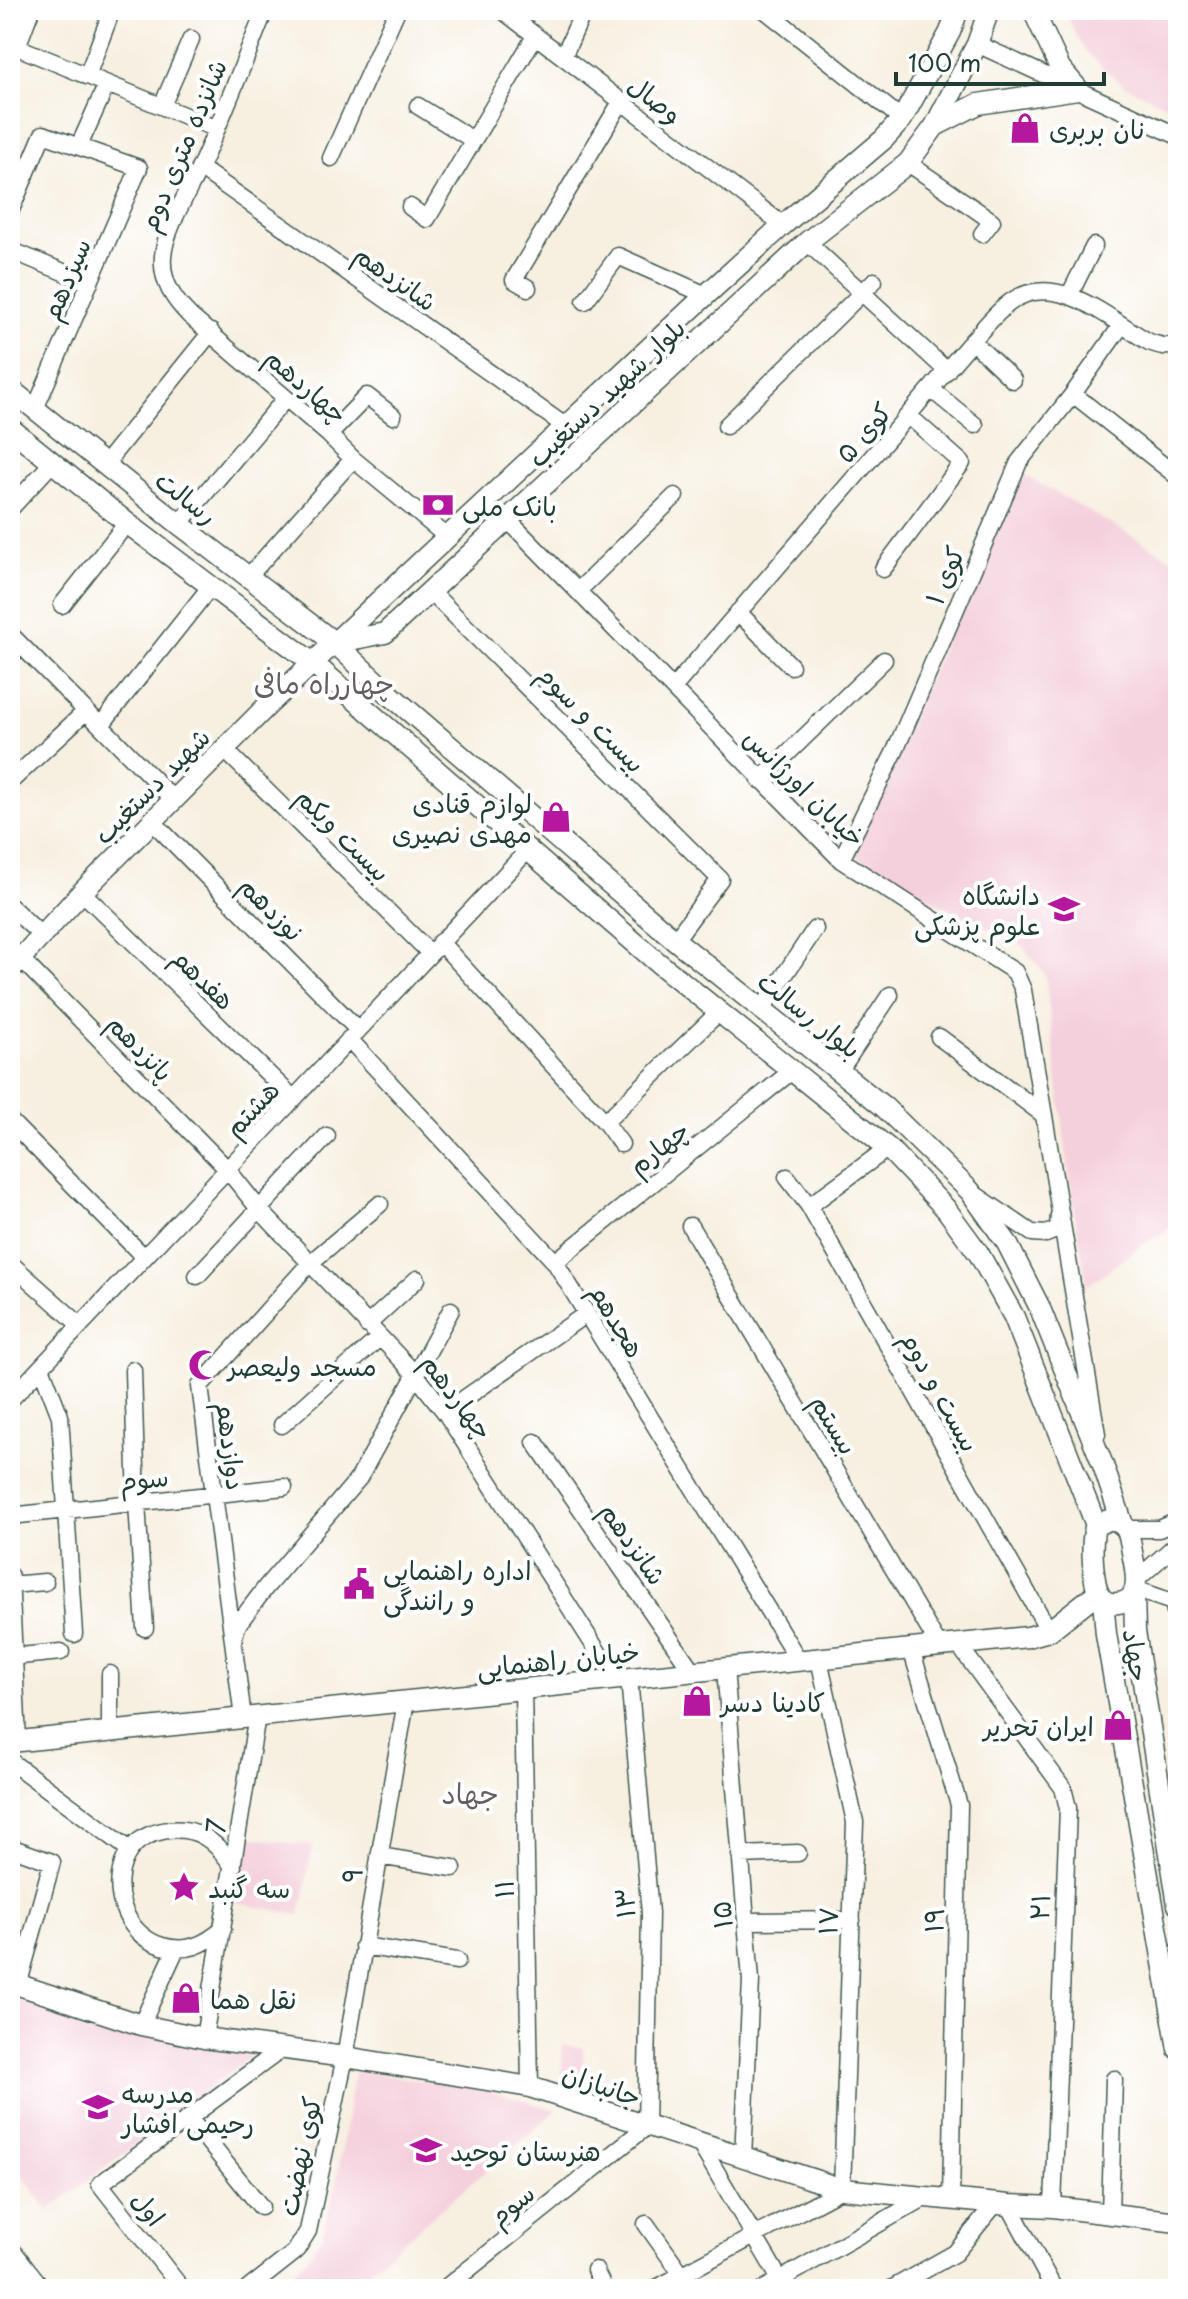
<svg xmlns="http://www.w3.org/2000/svg" width="1188" height="2299" font-family="'Playpen Sans','Playpen Sans Arabic',sans-serif">
<style>
.built{fill:#f4cfdc}
.lines{fill:none;stroke-linecap:round;stroke-linejoin:round}
.minor-casing{stroke:#3f584e;stroke-width:19}
.major-casing{stroke:#3f584e;stroke-width:23}
.minor{stroke:#fff;stroke-width:16}
.major{stroke:#fff;stroke-width:20}
.labels{text-anchor:middle;dominant-baseline:central;stroke-width:8;stroke-linejoin:round;paint-order:stroke}
.street-label{font-size:26px;fill:#1f3d34;stroke:#fff}
.poi-label{font-size:26px;fill:#1f3d34;stroke:#fff;text-anchor:start}
.neighbourhood-label{font-size:28px;fill:#655f63;stroke:#fff}
</style>
<rect width="100%" height="100%" fill="#fff"/>
<filter id="ink" filterUnits="userSpaceOnUse"><feTurbulence type="fractalNoise" baseFrequency=".0125" numOctaves="2"/><feDisplacementMap in="SourceGraphic" scale="16" xChannelSelector="R" yChannelSelector="G"/><feConvolveMatrix kernelMatrix="1 2 1 2 8 2 1 2 1" color-interpolation-filters="sRGB"/></filter>
<filter id="wash" filterUnits="userSpaceOnUse"><feTurbulence type="fractalNoise" baseFrequency=".006" numOctaves="4" result="noise"/><feDisplacementMap in="SourceGraphic" scale="32" xChannelSelector="R" yChannelSelector="G"/><feGaussianBlur stdDeviation="1.8" result="paint"/><feColorMatrix in="noise" values="0 0 0 0 0 0 0 0 0 0 0 0 0 0 0 0 0 1.4 0 .05"/><feComposite in="paint" operator="in"/></filter>
<g filter="url(#wash)">
<rect width="100%" height="100%" fill="#f7efe0"/>
<path class="built" d="M1064,10h114v101l-53,-25 -22,-18 -20,-20z
M1019,472l159,90v661l-37,23 -54,40 -15,-87 -27,-224 -23,-30 -142,-71 -27,-21z
M249,1837l64,9 -13,69 -63,-12z
M10,1998l82,26 7,-4 155,34 -206,157 -38,-52z
M562,2045l21,3 1,37 -22,-8z
M354,2071l124,17 79,22 -210,179h-73l32,-30 16,-23 13,-46z"/>
</g>
<g filter="url(#ink)">
<g class="lines">
<defs>
<path id="minor" d="M265,10c-21,52 -41,104 -64,155 -12,26 -36,64 -38,91 -2,25 10,43 27,60l139,119 24,24 93,77
M502,10l281,215
M765,10l137,109
M10,44l207,85
M977,44l201,92
M17,47l14,-37
M563,57l21,-47
M87,76l25,-66
M162,106l29,-67
M418,106l55,34
M79,146l28,-62
M331,158l66,-148
M908,163l84,58 -10,13
M200,168l365,258
M410,207l17,12 108,-183
M10,212l33,-78 96,34 -104,241
M807,242l140,129
M10,250l80,33
M528,288l-14,-8 107,-178
M1070,294l24,-48
M585,301l33,-45 88,39
M972,341l41,39
M932,390l43,35
M1073,394l105,83
M726,426l148,-145
M329,435l38,-39 26,20
M108,468l4,-13 99,-123
M10,509l43,-47
M507,519l334,341 174,112 8,18 74,444
M179,524l107,-126
M883,569l79,-106 -53,-47
M248,577l105,-118
M430,591l290,288 -45,61
M578,591l97,-95
M62,605l65,-82
M738,612l53,54
M10,634l163,165
M674,687l298,-346c12,-13 25,-30 40,-40 45,-31 98,19 137,41 10,3 20,8 29,0
M101,725l110,-139
M224,749l206,204
M760,780l124,-120
M10,782l76,-71
M152,821l206,209
M841,860l54,-109 124,-289 54,-68 48,-68
M82,892l211,206
M10,906l33,31
M440,942l165,180 16,22
M21,959l206,210 32,40 156,165 30,38 171,268
M762,1009l53,-80
M939,1037l105,78
M349,1039l206,223 244,399
M840,1070l50,-75
M10,1121l134,136
M605,1122l115,-111
M787,1177l22,29 240,425
M973,1193l59,40 14,1 12,-5 1,-14
M809,1206l79,-58
M690,1226l249,420
M555,1262l238,-192
M10,1263l70,62
M197,1276l130,-140
M367,1325l50,-46
M41,1367l19,49 14,218
M133,1370l4,133 8,125
M10,1400l518,-550
M445,1412l141,-98
M282,1425l97,-87
M535,1442l158,230
M10,1516l274,-29
M1128,1529h31l19,-8
M10,1576l8,165
M1135,1581l43,-38
M10,1585l35,-3
M1135,1589l43,15
M1173,1603l5,20
M233,1640l5,-16 28,-37 93,-109 92,-168
M958,1644l105,144 5,20 -15,399
M911,1649l48,156 -8,394
M10,1657l51,-5
M725,1668l26,312 -8,178
M110,1674v58
M523,1689l7,398
M243,1718l-43,-332 110,-123 70,-59
M10,1761l120,89
M10,1847l42,15 -34,124
M740,1855l58,-2
M379,1856l74,12
M746,1921l106,-1
M223,1929c-19,16 -36,24 -61,17 -39,-11 -55,-64 -32,-96 16,-21 51,-26 73,-14 13,7 21,19 30,30
M363,1946l94,15
M141,2025l35,-76
M204,2038l53,-322
M189,2118l72,89
M700,2144l85,144
M1009,2205l45,84
M1110,2214l4,-135
M646,2224l35,49
M10,2247l33,42
M595,2270l9,19
M182,2289l-82,-105 182,-135
M248,2289l47,-37 13,-21 37,-174 61,-356
M444,2289l202,-162 4,-214 -21,-235
M655,2289l187,-100 13,-367 -36,-163
M764,2289l160,-91
M891,2289l64,-36 41,-50"/>
<path id="major" d="M1033,10l27,58 18,21
M935,126l43,-22 100,-15
M10,389l169,135 156,119 52,49 288,248 209,167 86,84 37,52 32,63 64,159 19,57
M10,428l117,95 187,141 342,297 232,187 58,61 33,45 35,63 82,208
M335,643l50,-10 422,-391 101,-79 27,-37 42,-82 12,-34
M10,970l72,-78 188,-189 436,-408 77,-70 101,-86 18,-20 48,-87 8,-22
M1111,1519c18,6 18,15 21,33 3,17 12,48 -14,51 -7,1 -12,0 -17,-6 -9,-11 -11,-60 -5,-72z
M1134,1593l1,38 43,274
M1103,1600l3,34 72,415
M10,1742l1018,-105 21,-6 49,-39
M10,1982l131,43 63,13 141,19 185,30 312,102 167,16 44,2 125,15"/>
</defs>
<use href="#minor" class="minor-casing"/>
<use href="#major" class="major-casing"/>
<use href="#minor" class="minor"/>
<use href="#major" class="major"/>
</g>
</g>
<defs>
<symbol id="shop-bare" viewBox="-9 -9 18 18"><path d="M-5-2.5h2.3a2.7 3.5 0 0 1 5.4 0H5L5.5 6h-11ZM-1.5-2.5h3a1.5 2.3 0 0 0-3 0Z" fill="#b5179e" stroke="#fff" stroke-width="2.5" paint-order="stroke"/></symbol>
<symbol id="bank-bare" viewBox="-9 -9 18 18"><path d="M-6-4H6V4H-6ZM0-2.3a2.3 2.3 0 1 0 0 4.6a2.3 2.3 0 1 0 0-4.6Z" fill="#b5179e" stroke="#fff" stroke-width="2.5" paint-order="stroke"/></symbol>
<symbol id="university-bare" viewBox="-9 -9 18 18"><path d="M0-5L7-2L0 1L-7-2ZM-4 1L0 2.5L4 1V4Q0 6-4 4Z" fill="#b5179e" stroke="#fff" stroke-width="2.5" paint-order="stroke"/></symbol>
<symbol id="mosque-bare" viewBox="-9 -9 18 18"><path d="M3.5-4.9A6 6 0 1 0 3.5 4.9A5 5 0 1 1 3.5-4.9Z" fill="#b5179e" stroke="#fff" stroke-width="2.5" paint-order="stroke"/></symbol>
<symbol id="civic-bare" viewBox="-9 -9 18 18"><path d="M-.6-6.5H3V-4.5H.6V-3L4-1V1h2V6H-6V1h2V-1L-.6-3ZM-1.2 2.5V6h2.4V2.5Z" fill="#b5179e" stroke="#fff" stroke-width="2.5" paint-order="stroke"/></symbol>
<symbol id="sight-bare" viewBox="-9 -9 18 18"><path d="M0-6L1.8-2.2L6-1.7L2.9 1.2L3.7 5.4L0 3.3L-3.7 5.4L-2.9 1.2L-6-1.7L-1.8-2.2Z" fill="#b5179e" stroke="#fff" stroke-width="2.5" paint-order="stroke"/></symbol>
<symbol id="school-bare" viewBox="-9 -9 18 18"><path d="M0-5L7-2L0 1L-7-2ZM-4 1L0 2.5L4 1V4Q0 6-4 4Z" fill="#b5179e" stroke="#fff" stroke-width="2.5" paint-order="stroke"/></symbol>
</defs>
<g fill-rule="evenodd">
<use href="#shop-bare" x="1003" y="106" width="44" height="44"/>
<use href="#bank-bare" x="416" y="483" width="44" height="44"/>
<use href="#shop-bare" x="534" y="795" width="44" height="44"/>
<use href="#university-bare" x="1042" y="887" width="44" height="44"/>
<use href="#mosque-bare" x="182" y="1343" width="44" height="44"/>
<use href="#civic-bare" x="337" y="1562" width="44" height="44"/>
<use href="#shop-bare" x="675" y="1679" width="44" height="44"/>
<use href="#shop-bare" x="1096" y="1703" width="44" height="44"/>
<use href="#sight-bare" x="162" y="1865" width="44" height="44"/>
<use href="#shop-bare" x="164" y="1976" width="44" height="44"/>
<use href="#school-bare" x="76" y="2085" width="44" height="44"/>
<use href="#school-bare" x="404" y="2128" width="44" height="44"/>
</g>
<g class="labels">
<g class="street-label">
<text transform="translate(656 99) rotate(37)">وصال</text>
<text transform="translate(182 145) rotate(-67)">شانزده متری دوم</text>
<text transform="translate(396 277) rotate(35)">شانزدهم</text>
<text transform="translate(65 279) rotate(-67)">سیزدهم</text>
<text transform="translate(307 385) rotate(41)">چهاردهم</text>
<text transform="translate(606 392) rotate(-43)">بلوار شهید دستغیب</text>
<text transform="translate(863 432) rotate(-49)">کوی ۵</text>
<text transform="translate(187 497) rotate(38)">رسالت</text>
<text transform="translate(944 575) rotate(-67)">کوی ۱</text>
<text transform="translate(592 718) rotate(45)">بیست و سوم</text>
<text transform="translate(151 785) rotate(-45)">شهید دستغیب</text>
<text transform="translate(805 787) rotate(44)">خیابان اورژانس</text>
<text transform="translate(344 834) rotate(45)">بیست ویکم</text>
<text transform="translate(272 908) rotate(45)">نوزدهم</text>
<text transform="translate(204 978) rotate(44)">هفدهم</text>
<text transform="translate(810 1014) rotate(38)">بلوار رسالت</text>
<text transform="translate(141 1047) rotate(46)">پانزدهم</text>
<text transform="translate(251 1108) rotate(-47)">هشتم</text>
<text transform="translate(658 1147) rotate(-39)">چهارم</text>
<text transform="translate(618 1320) rotate(59)">هجدهم</text>
<text transform="translate(941 1391) rotate(61)">بیست و دوم</text>
<text transform="translate(458 1396) rotate(53)">چهاردهم</text>
<text transform="translate(835 1424) rotate(59)">بیستم</text>
<text transform="translate(232 1446) rotate(83)">دوازدهم</text>
<text transform="translate(144 1478) rotate(-6)">سوم</text>
<text transform="translate(634 1543) rotate(55)">شانزدهم</text>
<text transform="translate(1137 1655) rotate(81)">جهاد</text>
<text transform="translate(558 1659) rotate(-6)">خیابان راهنمایی</text>
<text transform="translate(215 1826) rotate(-81)">7</text>
<text transform="translate(351 1875) rotate(-80)">۹</text>
<text transform="translate(503 1889) rotate(-91)">۱۱</text>
<text transform="translate(624 1903) rotate(-93)">۱۳</text>
<text transform="translate(1039 1907) rotate(-87)">۲۱</text>
<text transform="translate(721 1915) rotate(-95)">۱۵</text>
<text transform="translate(933 1920) rotate(-89)">۱۹</text>
<text transform="translate(827 1921) rotate(-88)">۱۷</text>
<text transform="translate(602 2084) rotate(19)">جانبازان</text>
<text transform="translate(299 2156) rotate(-78)">کوی نهضت</text>
<text transform="translate(511 2204) rotate(-39)">سوم</text>
<text transform="translate(149 2208) rotate(52)">اول</text>
</g>
<g class="poi-label">
<text x="1049" y="128">نان بربری</text>
<text x="462" y="505">بانک ملی</text>
<text x="532" y="802" text-anchor="end">لوازم قنادی<tspan x="532" dy="30">مهدی نصیری</tspan></text>
<text x="1040" y="894" text-anchor="end">دانشگاه<tspan x="1040" dy="30">علوم پزشکی</tspan></text>
<text x="228" y="1365">مسجد ولیعصر</text>
<text x="383" y="1569">اداره راهنمایی<tspan x="383" dy="30">و رانندگی</tspan></text>
<text x="721" y="1701">کادینا دسر</text>
<text x="1094" y="1725" text-anchor="end">ایران تحریر</text>
<text x="208" y="1887">سه گنبد</text>
<text x="210" y="1998">نقل هما</text>
<text x="122" y="2092">مدرسه<tspan x="122" dy="30">رحیمی افشار</tspan></text>
<text x="450" y="2150">هنرستان توحید</text>
</g>
<g class="neighbourhood-label">
<text x="324" y="682">چهارراه مافی</text>
<text x="470" y="1792">جهاد</text>
</g>
</g>
<rect width="1188" height="2299" fill="none" stroke="#fff" stroke-width="40"/>
<path d="M896 72v12h208v-12" fill="none" stroke="#1f3d34" stroke-width="4"/>
<text x="908" y="72" font-size="24" fill="#1f3d34" stroke="#ffffff" stroke-width="6" paint-order="stroke">100 m</text>
</svg>
